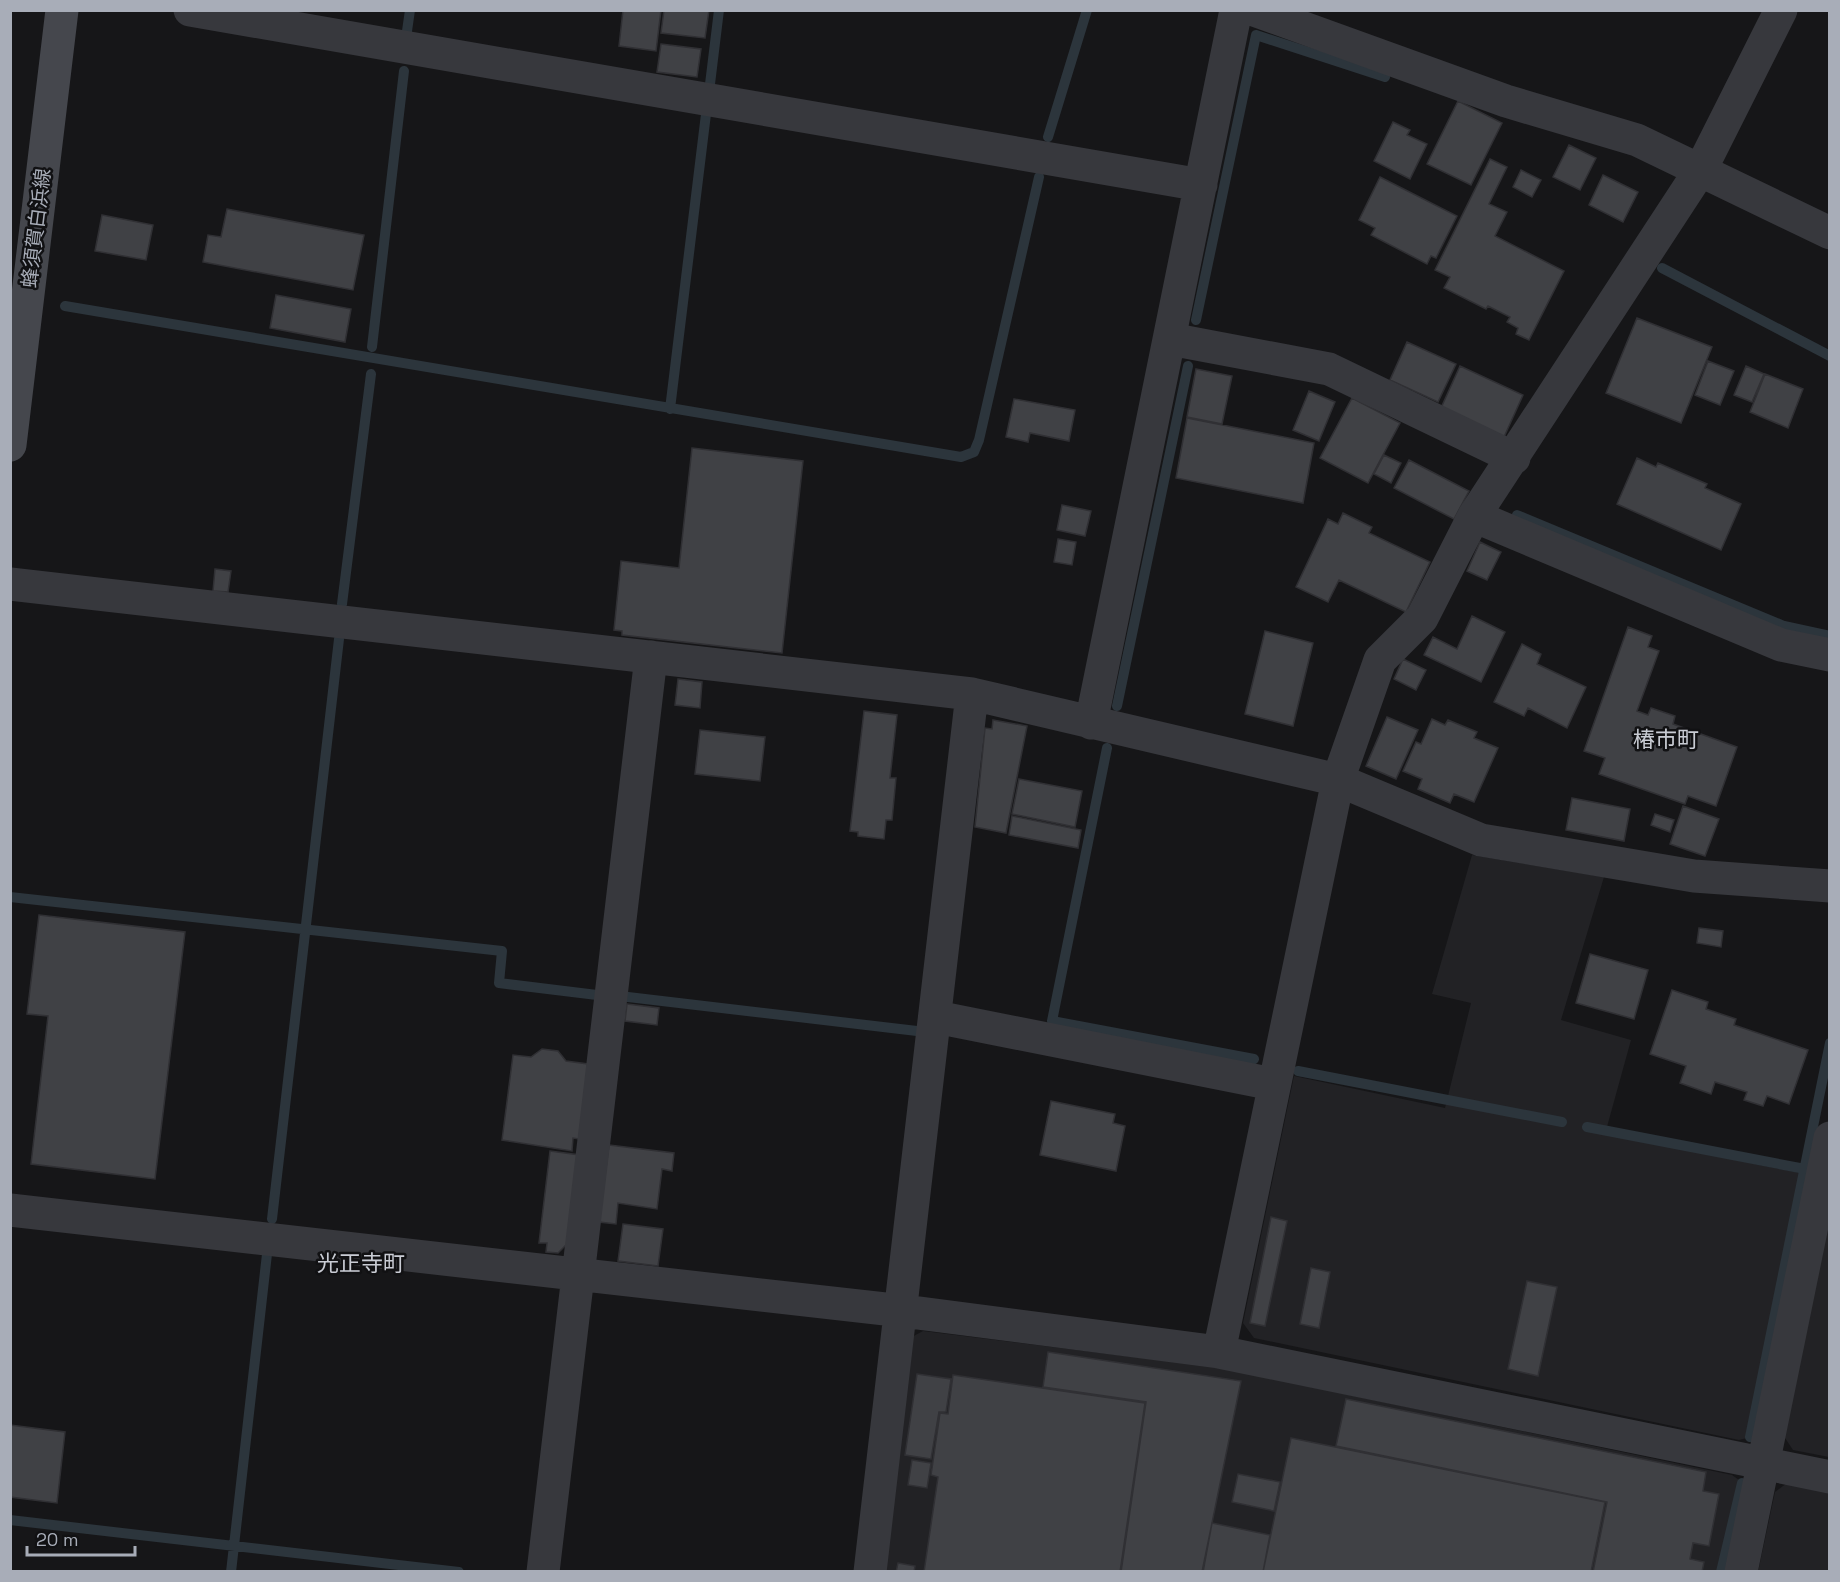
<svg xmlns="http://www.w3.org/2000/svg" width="1840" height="1582" font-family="'Space Grotesk','Noto Sans JP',sans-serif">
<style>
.built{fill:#222225}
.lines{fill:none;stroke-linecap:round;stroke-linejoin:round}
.stream{stroke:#2c353c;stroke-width:10}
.building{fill:#404145;stroke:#303034;stroke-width:1.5}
.minor{stroke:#37383d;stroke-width:33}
.secondary{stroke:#45474d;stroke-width:33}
.labels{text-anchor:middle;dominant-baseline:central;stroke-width:5;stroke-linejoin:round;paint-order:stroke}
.street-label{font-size:20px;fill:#a8adb8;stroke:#111113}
.quarter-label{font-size:22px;fill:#c9ccd4;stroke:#111113}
</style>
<rect width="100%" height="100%" fill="#161618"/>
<path class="built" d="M1472,855l132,22 -43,143 70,20 -26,94 195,39 -53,265 -8,2 -485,-102 -11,-15 51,-247 151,32 26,-105 -39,-9z
M1829,1217v240l-36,-7 -10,-15z
M923,1331l293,36 516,108 7,5 -18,91 -837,1 26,-234z
M1787,1483l42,9v79l-71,1 17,-80z"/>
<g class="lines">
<path class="stream" d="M407,31l3,-21
M710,84l9,-74
M1048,137l39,-127
M1662,268l168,88
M65,306l896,151 13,-5 5,-12 60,-263
M1196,320l60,-285 129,42
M372,347l32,-276
M670,409l36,-295
M1517,515l267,111 46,10
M342,604l29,-230
M1117,706l71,-340
M1107,748l-55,273 202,38
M10,897l492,54 -3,32 98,12
M628,997l289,34
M1298,1071l264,51
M1587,1127l218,42
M272,1219l67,-580
M1750,1437l80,-394
M10,1520l449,52
M231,1572l36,-318
M1721,1572l21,-89"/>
</g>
<path class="building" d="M623,10h38l-5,41 -37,-5z
M664,10h45l-4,28 -44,-5z
M661,44l40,5 -4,28 -40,-5z
M1458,101l44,22 -31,62 -44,-21z
M1393,122l17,8 -3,5 20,9 -17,35 -36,-18z
M1569,145l27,13 -16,32 -27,-13z
M1490,159l17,8 -18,37 18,8 -12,24 69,35 -35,69 -13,-6 2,-6 -11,-6 3,-5 -22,-11 -2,3 -42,-21 6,-11 -15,-7z
M1521,170l20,10 -9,17 -19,-10z
M1603,175l35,17 -15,30 -34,-17z
M1380,177l77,39 -21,42 -5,-2 -4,8 -56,-29 4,-7 -16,-8z
M227,209l137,26 -11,55 -150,-28 5,-27 13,2z
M102,215l51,10 -7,35 -51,-9z
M276,295l75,14 -6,33 -75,-14z
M1637,318l75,29 -31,76 -75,-30z
M1407,342l49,22 -18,38 -48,-22z
M1708,361l26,10 -14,34 -25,-10z
M1460,366l63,29 -19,42 -63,-29z
M1746,366l18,8 -12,28 -18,-7z
M1196,369l36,7 -10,48 -35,-7z
M1765,374l38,15 -15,39 -38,-16z
M1309,391l26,11 -16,39 -26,-11z
M1352,398l48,25 -32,60 -48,-25z
M1014,399l61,11 -6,31 -39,-8 -2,9 -22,-5z
M1187,418l127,25 -11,60 -127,-25z
M692,448l111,13 -21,192 -160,-18v-4l-8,-1 7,-69 58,7z
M1384,455l17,8 -10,20 -17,-9z
M1637,458l19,9 2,-4 49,21 -2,4 36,16 -20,46 -104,-46z
M1409,460l60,31 -15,28 -60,-31z
M1062,505l29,6 -6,25 -28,-6z
M1343,513l29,14 -3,6 61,29 -24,50 -67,-32 -11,22 -32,-15 32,-68 10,5z
M1058,539l18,3 -4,23 -18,-3z
M1480,542l21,10 -14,28 -20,-9z
M215,569l16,2 -3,21 -15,-1z
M1472,616l33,16 -24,50 -57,-27 9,-18 24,12z
M1628,627l24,9 -4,11 11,4 -22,60 11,4 3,-7 24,8 -2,8 64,23 -21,59 -28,-10 -3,8 -86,-30 6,-16 -21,-7z
M1265,631l48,12 -20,83 -48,-12z
M1522,644l19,10 -4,10 49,23 -19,41 -39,-20 -4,8 -30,-14z
M1403,659l23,11 -10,20 -22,-11z
M678,679l24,3 -2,26 -25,-3z
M864,711l33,4 -7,63h6l-4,42h-6l-2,19 -26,-3v-4l-8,-1z
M1387,717l31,13 -22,49 -30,-13z
M1432,719l13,6 3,-5 29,12 -3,6 24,10 -24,54 -20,-8 -4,9 -32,-14 4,-10 -19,-8 13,-29 5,2z
M993,720l34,6 -21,107 -31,-6 10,-99 7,1z
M700,730l65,7 -5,44 -65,-7z
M1019,779l63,12 -7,36 -63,-13z
M1572,798l58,11 -6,32 -58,-11z
M1683,806l36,13 -14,37 -35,-12z
M1655,814l19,6 -4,12 -19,-7z
M1012,816l69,14 -3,18 -69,-13z
M39,915l146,17 -30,247 -124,-15 17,-148 -21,-2z
M1699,928l24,3 -2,16 -24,-4z
M1590,954l58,16 -14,49 -58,-16z
M1672,990l36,12 -2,7 30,10 -2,6 74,25 -19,54 -22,-8 -4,10 -19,-6 3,-8 -32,-10 -4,12 -31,-11 6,-17 -36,-12z
M627,1004l32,4 -2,17 -32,-4z
M542,1049l16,2 8,10 22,3 -9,75 -6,-1 -1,13 -70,-11 11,-85 18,2z
M1051,1101l64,13 -2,9 12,3 -9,45 -76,-16z
M609,1145l65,8 -2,18 -10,-2 -5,40 -39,-6 -2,21 -17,-2z
M550,1151l30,4 -11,87 -11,11 -12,-1 1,-9h-8z
M1271,1217l16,4 -22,105 -15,-3z
M623,1224l40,5 -5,37 -40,-5z
M1311,1268l19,4 -11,56 -19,-4z
M1527,1281l30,6 -19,89 -30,-7z
M1048,1352l193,29 -39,191h-81l25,-170 -103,-15z
M917,1374l34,5 -5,33h-7l-8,47 -26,-4z
M953,1375l192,28 -25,169h-196l14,-95 -7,-2 9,-62 8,1z
M1346,1399l360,73 -3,19 16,3 -10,52 -16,-3 -3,16 14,3 -2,10h-109l14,-70 -271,-56z
M10,1425l55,7 -8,71 -47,-6z
M1291,1438l314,64 -14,70h-328z
M912,1460l19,3 -4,25 -19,-3z
M1238,1474l42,8 -6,29 -42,-9z
M1212,1523l58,12 -7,37h-60z
M898,1563l17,3 -1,6h-18z"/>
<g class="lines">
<path class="minor" d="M190,10l1011,175
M1254,10l252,91 131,39 193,93
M1170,339l159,30 185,89
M1474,516l307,129 49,10
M10,584l962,110 366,86 143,60 213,36 136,10
M1091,723l145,-713
M936,1017l337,67
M10,1210l893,101 316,41 611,125
M1219,1352l119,-572 42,-120 42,-42 52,-102 227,-347 80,-159
M543,1572l108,-915
M870,1572l102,-878
M1741,1572l89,-434"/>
<path class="secondary" d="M10,445l52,-435"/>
</g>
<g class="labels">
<g class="street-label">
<text transform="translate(36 228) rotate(-83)">蜂須賀白浜線</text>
</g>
<g class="quarter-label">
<text x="1666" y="739">椿市町</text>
<text x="361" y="1263">光正寺町</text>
</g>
</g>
<rect width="1840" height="1582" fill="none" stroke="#a8adb8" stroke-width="24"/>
<path d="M27 1546v9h108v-9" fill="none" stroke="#a8adb8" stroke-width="3"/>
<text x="36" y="1546" font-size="18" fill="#a8adb8" stroke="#111113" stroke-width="4.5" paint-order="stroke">20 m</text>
</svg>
